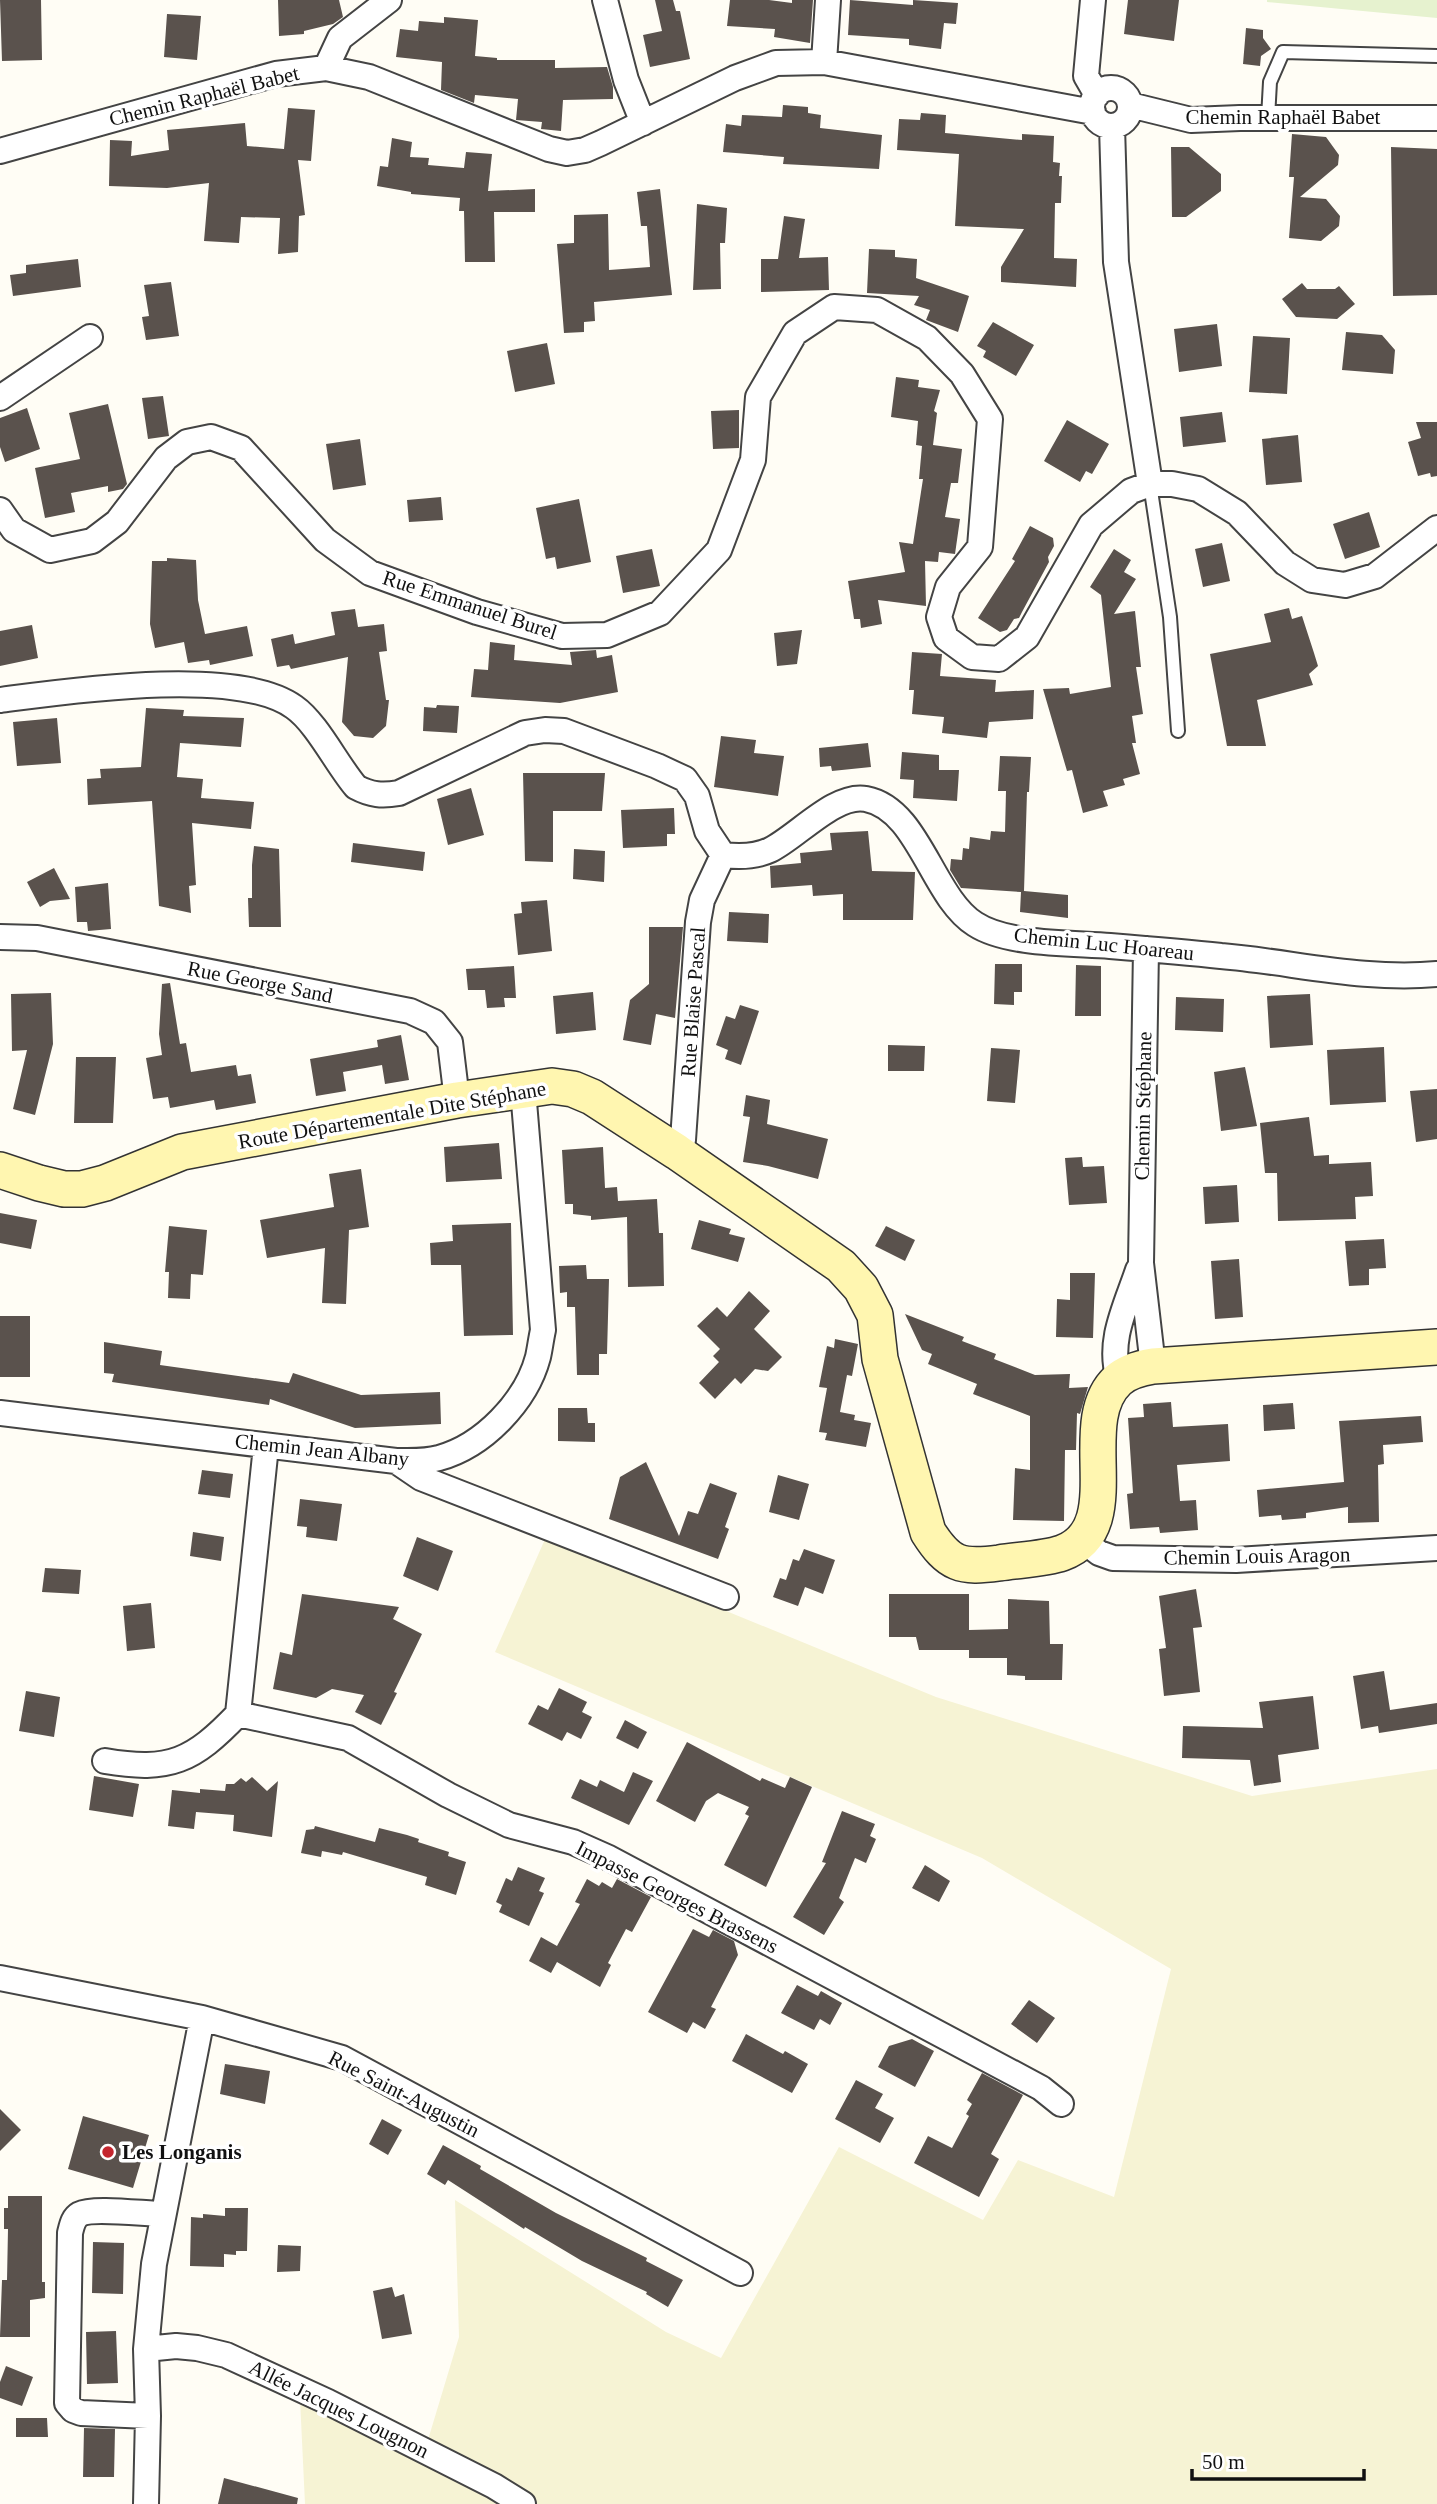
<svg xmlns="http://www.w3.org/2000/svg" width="1437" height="2504" font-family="'Times New Roman',serif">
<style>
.farmland{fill:#f6f3d4}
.pitch{fill:#e6f2cf}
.building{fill:#5a524d}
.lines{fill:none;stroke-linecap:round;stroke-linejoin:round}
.service-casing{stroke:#444;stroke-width:16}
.minor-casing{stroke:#444;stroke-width:28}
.secondary-casing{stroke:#333;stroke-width:38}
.service{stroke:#fff;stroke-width:12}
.minor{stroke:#fff;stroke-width:24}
.secondary{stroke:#fff6b0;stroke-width:35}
.poi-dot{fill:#c4262e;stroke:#fff;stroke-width:2.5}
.labels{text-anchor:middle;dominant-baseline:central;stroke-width:7;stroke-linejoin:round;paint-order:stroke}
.street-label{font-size:21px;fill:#111;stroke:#fff}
.poi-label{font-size:21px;font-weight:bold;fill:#111;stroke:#fff;text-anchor:start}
</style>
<rect width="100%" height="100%" fill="#fffdf5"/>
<path class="farmland" d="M546,1537l390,160 316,99 185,-27v735h-1132l-5,-105 121,64 38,-126 -4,-137 211,132 55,26 118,-211 144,73 35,-60 96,37 57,-228 -189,-111 -487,-206z"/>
<path class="pitch" d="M1267,0h170v18l-170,-16z"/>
<path class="building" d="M0,0h41l1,60 -40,1z
M278,0h61l4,17 -10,7 -29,7v3l-25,2z
M655,0h18l3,11h4l10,48 -40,8 -7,-32 19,-4z
M730,0h39l23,3v-3h21l-3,43 -36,-6 1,-8 -48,-3z
M850,0l63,5v-5l45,3 -2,21 -12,-1 -3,26 -32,-4v-6l-61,-4z
M1128,0h51l-5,41 -50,-7z
M167,14l34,2 -4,44 -33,-3z
M444,17l34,3 -3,36 22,2v2h58v8l52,-1 6,20v12l-50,1 -2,31 -20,-2 1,-7 -26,-2 2,-21 -43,-4 -1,8 -33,-13 1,-28 -46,-5 4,-28 18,2 1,-10 25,2z
M1246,28l17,2v8l8,11 -10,7 -1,10 -17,-2z
M783,105l25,2v6l13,2 -1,13 62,7 -3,34 -96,-5 1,-7 -61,-5 3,-28 15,2 1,-11 40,2z
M288,108l27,2 -4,51 -13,-1 7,55 -6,1 -1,36 -20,2 2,-36 -39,-1 -2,26 -35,-2 5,-58 -42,5 -58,-2 1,-46 22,1 -1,15 38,-6 -2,-20 78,-7 2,23 37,3z
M921,113l25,2 -1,18 77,7v-6l32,2 -1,26 7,1 -1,13h3l-1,27h-6l-1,55 23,1 -1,28 -75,-5v-15l23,-38 -69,-3 4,-72 -62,-4 2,-31 21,1z
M1292,134l34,3 13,18 -1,10 -38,32 26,2 14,17 -1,10 -18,15 -32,-3 5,-61h-5z
M392,138l20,4 -2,15 19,1 -1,7 36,3 2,-16 26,2 -4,37 47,-2v23h-41l1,50h-30l-1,-51h-5l1,-13 -49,-4v-2l-34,-6 3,-20 8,1z
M1171,147h18l32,27v17l-35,26h-14z
M1391,147l46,2v146l-44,1z
M660,189l12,106 -78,7 1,19 -11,1v10l-20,1 -7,-89 17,-1v-28l34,-1 1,56 41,-3 -3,-41h-6l-4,-34z
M697,204l30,4 -2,35h-5l1,46 -28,1z
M784,216l21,3 -6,39 29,-1 1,33 -68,2v-33h17z
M869,249l26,1v7l22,2 -1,19 53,18 -11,36 -32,-12 4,-10 -16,-5 5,-9 -52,-3z
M78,259l3,28 -68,9 -3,-21 16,-2v-8z
M171,282l8,54 -33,4 -4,-23 7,-1 -5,-31z
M1302,283l5,6h28l4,-3 16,18 -18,15 -41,-2 -14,-18z
M993,322l41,23 -18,31 -33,-19 3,-6 -9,-5z
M1217,324l5,42 -43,6 -5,-43z
M1346,332l36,3 13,15 -2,24 -51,-4z
M1253,336l37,2 -3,56 -38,-2z
M547,343l8,41 -40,8 -8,-41z
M896,377l23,3 -1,7 22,3 -6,21 3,2 -4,32 29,4 -4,34h-7l-6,34 15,2 -5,35 -16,-2 -1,10 -13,-1 1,45 -48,-6 4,24 -21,4 -1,-9h-6l-6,-38 57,-9 -6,-30 14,2 10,-65h-4l3,-33 -6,-1 2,-24 -27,-4z
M163,396l6,40 -21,3 -6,-41z
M108,404l19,80 -4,5 -15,3v-6l-37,7 4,19 -30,6 -10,-50 45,-9 -11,-46z
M27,408l13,41 -35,13 -5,-15v-29z
M739,410v38l-26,1 -2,-38z
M1222,412l4,30 -43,5 -3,-30z
M1067,420l42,24 -17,30 -6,-3 -6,11 -36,-21z
M1416,422h21v54l-6,1 -1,-4 -12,3 -10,-34 13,-4z
M1298,435l4,47 -36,3 -4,-46z
M360,439l6,46 -33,5 -7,-46z
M441,497l2,23 -34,2 -2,-22z
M579,499l12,63 -34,7 -2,-12 -9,2 -10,-51z
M1369,512l11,35 -35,12 -12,-35z
M1030,526l23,12 1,8 -6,11 1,5 -27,50 -3,6 -5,1 -7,11 -7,2 -22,-14 37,-57 -3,-2z
M1222,543l8,38 -27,6 -8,-38z
M652,549l8,37 -37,7 -7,-37z
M1114,549l17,11 -7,12 12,7 -22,35 21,-3 6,56h-5l7,47 -11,2 4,27h-4l8,31 -17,5 2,6 -22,6 5,15 -25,7 -11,-43 -5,1 -24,-82 26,-1 1,6 41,-7 -10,-92 -11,-8z
M167,558l29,2 2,40 7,34 42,-8 6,30 -43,9 -1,-5 -21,3 -4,-21 -29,6 -5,-24 2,-63h15z
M1289,608l3,11 10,-3 12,37 4,13 -9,8 4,11 -56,15 9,46h-39l-17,-92 61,-12 -7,-28z
M355,609l3,18 26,-3 3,27 -8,1 7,48h3l-3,26 -13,12 -19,-2 -12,-14 6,-65 -57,12 -2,-4 -12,2 -6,-28 22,-5 2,10 40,-9 -4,-23z
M32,625l6,33 -38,8v-35z
M802,630l-5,34 -20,2 -3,-33z
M490,642l25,3 -1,15 58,5 -2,-13 26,-2 1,8 15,-3 6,37 -58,11 -89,-6 3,-28 14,1z
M912,652l30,2 -2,22 56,4 -1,12 39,-2 -1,29 -44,3 -2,16 -45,-5 2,-16 -32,-3 2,-24h-5z
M437,705l22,1 -2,27 -34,-2 1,-24 12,1z
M146,708l38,2 -1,6 61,2 -3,29 -61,-4 -3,34 26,2 -2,19 53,4 -3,27 -59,-6 4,62 -7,1 2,27 -32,-7 -7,-105 -64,4 -1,-26 14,-1 -1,-9 41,-2z
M57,718l4,45 -44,3 -4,-44z
M721,736l35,4 -2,13 30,3 -6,40 -64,-9z
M868,743l3,24 -39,4 -1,-5 -11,1 -1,-19z
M902,752l37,3v15h20l-2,31 -44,-3 1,-18 -14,-1z
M1000,756l31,1 -2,35h-2l-3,99 44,4v23l-48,-6 1,-20 -60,-4 -11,-18 1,-11 11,1 1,-12 6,1 1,-12 20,3 1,-9 14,1 1,-41h-8z
M523,773h82l-3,38h-49v51l-28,-1z
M471,788l13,47 -36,10 -11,-46z
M674,808l1,26h-8v12l-44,2 -2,-38z
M868,831l4,40 43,1 -2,48h-70v-26l-30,2 -1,-11 -41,3 -1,-22 31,-3 -1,-10 32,-3 -2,-17z
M353,843l72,9 -2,19 -72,-9z
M254,846l25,3 2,78h-32l-1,-29h4v-33z
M574,849l31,2 -1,31 -31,-3z
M54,868l16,31 -20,2 -10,6 -13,-25z
M108,883l3,46 -23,2 -1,-9h-10l-2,-35z
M547,900l5,51 -34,4 -4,-41 8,-1 -1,-11z
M729,912l40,2 -1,29 -41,-2z
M649,927h34l-8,91 -19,-4 -5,31 -28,-5 7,-40 19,-16z
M995,964h27v28h-8v13l-20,-1z
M1076,965l25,1v50h-26z
M514,966l2,32h-12l1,9 -18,1 -2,-18h-17l-2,-21z
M170,983l10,61 6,-1 5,29 45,-7 2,11 13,-2 5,29 -40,7 -2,-10 -44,8 -2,-11 -15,2 -7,-41 16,-3 -3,-21 3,-50z
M593,992l3,38 -40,4 -3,-38z
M51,993l2,51 -18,71 -22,-6 14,-59 -15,1 -1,-57z
M1310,994l3,51 -43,3 -3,-52z
M1176,997l48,2 -1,33 -48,-2z
M740,1005l19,6 -18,54 -16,-6 3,-9 -12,-5 10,-29 9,3z
M401,1035l8,45 -24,4 -3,-19 -39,7 3,19 -30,5 -6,-37 68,-12 -1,-7z
M888,1045l37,1 -1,25h-36z
M1384,1047l2,55 -56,3 -3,-55z
M991,1048l29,2 -5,53 -28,-2z
M76,1057h40l-3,66h-39z
M1245,1067l12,59 -36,5 -7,-59z
M1437,1089v50l-21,3 -6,-51z
M746,1095l24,5 -3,24 61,15 -10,40 -50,-13 -25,-4 7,-45 -7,-1z
M1309,1117l5,39 15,-1v9l42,-2 2,34 -18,1 1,22 -78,2 -1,-48h-12l-5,-50z
M499,1143l3,36 -56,3 -2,-35z
M603,1147l2,41 12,-1 1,14 39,-2 2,34h4l1,53 -36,1 -1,-70 -36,3v-4l-18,-2v-10h-8l-3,-54z
M1082,1157l1,10 21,-1 3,37 -38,2 -4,-47z
M361,1169l8,58 -20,3 -3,74 -24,-1 3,-55 -58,10 -7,-38 74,-13 -5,-33z
M1237,1185l2,37 -34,2 -2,-37z
M0,1213l37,7 -6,29 -31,-6z
M699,1220l32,9 -2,5 16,4 -7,24 -47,-13z
M511,1223l2,112 -49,1 -3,-71h-30l-1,-22 23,-2 -1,-16z
M169,1226l38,4 -4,45 -12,-1 -1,25 -22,-1 1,-26h-4z
M886,1226l29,14 -10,21 -30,-15z
M1384,1239l2,29 -17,1v16l-20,1 -4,-45z
M1239,1259l4,58 -28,2 -4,-58z
M586,1265l1,14h22l-2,75h-8v21h-22l-2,-68h-8v-15l-7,1 -1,-27z
M1070,1273h25l-2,65 -37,-1 1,-38 13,1z
M749,1291l21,20 -16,18 28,28 -14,14 -13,-2 -14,15 -6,-6 -20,21 -16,-16 20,-21 -6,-6 7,-7 -23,-23 20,-19 10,10z
M905,1314l59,23 -2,4 34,13 -2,5 41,16 35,-1 -1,14 19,-1 -8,27 -3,-1 -1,37h-11l-1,71 -51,-1 2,-52 15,2v-54l-57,-22 4,-10 -49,-20 4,-10 -10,-4z
M0,1316h30v61h-30z
M835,1339l23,5 -6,32 -5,-1 -7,37 15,3 -1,5 17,3 -5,24 -41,-7 2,-7 -8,-1 8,-44 -8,-1 8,-41 7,2z
M104,1342l58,9 -2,14 129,18 4,-10 68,22 79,-3 1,32 -86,4 -85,-29 -1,6 -157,-23 2,-8 -10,-1z
M1171,1402l2,25 55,-3 2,37 -53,4 3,36 16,-1 2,30 -38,3 -1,-6 -29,2 -3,-35 6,-1 -5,-75 16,-1 -1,-13z
M1293,1403l2,26 -31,2 -1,-26z
M558,1408h29l1,15h7v19l-37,-1z
M1421,1416l2,26 -40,3 1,19 -6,1 1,57 -31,1v-16l-42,6v5l-24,2 -1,-5 -22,2 -2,-27 87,-8 -5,-61z
M646,1462l33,74 9,-25 10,3 12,-31 27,10 -12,34 4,2 -11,30 -109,-40 11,-42z
M202,1470l31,4 -3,24 -32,-4z
M778,1475l31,9 -10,36 -30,-8z
M300,1499l42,5 -5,37 -31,-4 1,-10 -10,-1z
M193,1532l31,5 -3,24 -31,-5z
M417,1537l36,14 -15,40 -35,-15z
M804,1549l31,11 -12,34 -18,-7 -7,19 -25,-9 7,-19 6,2 7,-21 6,2z
M45,1568l36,2 -2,24 -37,-2z
M1196,1589l6,38 -9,1 7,64 -36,4 -5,-47 7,-1 -7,-52z
M302,1594l97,13 -6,12 29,15 -28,58 3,1 -16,32 -26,-13 9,-17 -32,-6 -16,9 -43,-9 7,-37 12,3z
M889,1594h80v36l39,-1v-30l41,2 1,43h13l-1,36h-37v-4l-18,-1v-17h-38v-8h-50l-3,-13h-27z
M151,1603l4,45 -28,3 -4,-45z
M1384,1671l6,39 47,-7v21l-58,9 -1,-7 -17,3 -8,-53z
M559,1688l28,14 -5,10 10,5 -11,22 -14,-7 -5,9 -34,-17 10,-19 10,5z
M26,1691l34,6 -6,40 -35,-6z
M1313,1696l6,53 -41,6 3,27 -27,4 -4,-26 -68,-2 1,-32 80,2 -4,-26z
M625,1720l22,12 -9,17 -22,-11z
M687,1742l73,39 2,-3 23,10 5,-11 22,10 -46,100 -42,-22 25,-49 -4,-2 4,-7 -31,-14 -12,8 -11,21 -39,-21z
M633,1772l20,9 -24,44 -58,-27 9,-19 17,8 3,-7 24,12z
M94,1776l45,8 -6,33 -44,-7z
M252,1777l15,14 11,-10 -6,56 -39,-6 1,-16 -38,-3 -2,17 -26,-3 4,-36 28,3v-4l25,2 1,-7h8l7,-6 5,4z
M842,1811l33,13 -5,12 6,3 -10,24 -11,-5 -16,40 5,4 -20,33 -31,-18 33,-54 -4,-1z
M315,1826l60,16 4,-14 28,7 12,4 -1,3 31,10 -1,4 18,6 -10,33 -31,-10 2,-8 -84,-25 -1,3 -20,-4 -1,6 -20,-4 5,-23 8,-1z
M925,1865l25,16 -11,21 -27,-14z
M518,1867l27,11 -6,13 5,2 -15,33 -30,-14 3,-7 -6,-3 10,-24 6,3z
M587,1879l12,7 3,-4 10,6 5,-9 34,18 -19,35 -6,-3 -18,34 3,2 -11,22 -43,-25 -6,11 -22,-12 12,-24 16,9 23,-42 -5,-2z
M693,1929l16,8 4,-7 21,11 4,14 -27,52 5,2 -11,20 -12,-7 -6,11 -39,-21z
M797,1985l21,11 3,-5 21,12 -12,22 -10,-6 -6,11 -33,-17z
M1029,2000l26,18 -18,25 -26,-19z
M746,2034l37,20 2,-3 23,13 -16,29 -60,-32z
M912,2039l22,12 -19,36 -37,-20 11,-21z
M225,2064l45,7 -5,33 -45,-10z
M982,2073l41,22 -32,59 8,5 -20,38 -65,-34 14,-27 24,12 17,-32 -3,-2 6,-10 -5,-4z
M856,2080l27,14 -8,14 19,10 -14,25 -45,-24z
M0,2109l21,21 -21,21z
M83,2116l66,19 -16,53 -65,-19z
M382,2119l20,11 -14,25 -19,-11z
M443,2145l38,21 -1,3 76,44 91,45 -1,3 37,19 -15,27 -22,-13 1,-2 -65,-31 -57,-34 -1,2 -76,-49 -3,5 -18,-11z
M8,2196h34v86h3v16l-15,2v37h-30l2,-57h5l1,-51h-4v-21h4z
M225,2208h23l-1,43h-11v4l-12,-1v13l-34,-1 1,-49 12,1v-4l22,2z
M93,2242l31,1 -1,51 -31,-1z
M278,2245l23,1 -1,25 -23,1z
M392,2287l3,10 9,-3 8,40 -30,5 -9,-48z
M116,2331l2,52 -31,1 -1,-52z
M6,2366l27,11 -11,29 -22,-8v-16z
M16,2418h31l1,19h-32z
M84,2428l31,1 -1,48h-31z
M224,2478l74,20 -1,6h-79z"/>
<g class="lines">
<defs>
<path id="service" d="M1268,118l2,-36 13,-30 154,4
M1150,484l20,133 8,114"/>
<path id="minor" d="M605,0l21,80 17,43
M1093,0l-7,76 11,19
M824,62l4,-62
M326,68l14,-30 49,-38
M1092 107a19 19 0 1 1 38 0a19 19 0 1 1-38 0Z
M1130,105l61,15 49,-2h197
M1112,126l4,136 34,222
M0,151l276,-77 50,-6 43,9 180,72 18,4 18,-3 16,-7 134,-65 41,-15 48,-1 269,50
M0,398l90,-61
M0,510l14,20 36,20 42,-9 25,-19 49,-64 21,-16 24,-5 30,11 84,92 45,33 107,39 85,24 45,-1 53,-22 59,-63 34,-90 5,-63 37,-64 39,-26 43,3 50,28 35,36 28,45 -10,128 -32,40 -9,30 7,21 26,19 27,2 28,-22 64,-112 40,-34 19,-7h22l26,5 39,24 48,50 27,17 33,5 30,-9 62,-48
M0,700c69,-9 237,-34 294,7 23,16 43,58 62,80 15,8 26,9 43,6l126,-60 20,-3 19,1 93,35 28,13 12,17 10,35 16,24
M723,855c16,2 32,2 47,-5 27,-13 65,-57 96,-51 53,10 66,98 109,125 32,21 97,19 135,22 37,3 74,6 111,10 71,6 144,25 216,18
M0,937l37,1 373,73 24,11 16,20 7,58
M1146,949l-5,314 12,103
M677,1152l6,-12 15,-218 4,-22 21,-45
M1119,1379c-12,-38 7,-73 19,-109
M0,1413l396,48c13,0 30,1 43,-3 44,-12 87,-56 99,-101 2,-9 3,-18 5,-27l-20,-240
M396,1461l25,17 305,119
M1082,1540l17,13 14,5 123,2 201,-12
M238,1714l28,-268
M105,1761c65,11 88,0 133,-47l110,24 100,57 61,30 64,17 36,16 432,230 20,16
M0,1978l202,40 140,40 398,215
M146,2349l30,-3 21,2 29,7 102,47 166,84 29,18
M148,2416l-67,-3 -8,-3 -6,-7 3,-170c2,-8 3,-15 10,-19 13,-7 66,0 83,0
M146,2504l2,-88 -2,-67 8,-85 48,-246"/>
<path id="secondary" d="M0,1170l39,13 25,6h18l23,-6 77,-31 275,-52 95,-14 21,3 19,8 85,55 164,114 20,22 14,27 5,44 48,173c21,33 33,36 71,31 19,-3 46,-4 63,-10 69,-25 9,-130 56,-173 10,-9 23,-12 35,-14l284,-19"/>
</defs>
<use href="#service" class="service-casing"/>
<use href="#minor" class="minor-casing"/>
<use href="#secondary" class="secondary-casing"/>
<use href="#service" class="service"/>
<use href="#minor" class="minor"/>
<use href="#secondary" class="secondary"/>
</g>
<circle class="poi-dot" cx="108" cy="2152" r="7"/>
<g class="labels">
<g class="street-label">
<text transform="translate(204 96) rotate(-14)">Chemin Raphaël Babet</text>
<text x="1283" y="117">Chemin Raphaël Babet</text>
<text transform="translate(470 605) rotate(18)">Rue Emmanuel Burel</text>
<text transform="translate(1104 944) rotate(6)">Chemin Luc Hoareau</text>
<text transform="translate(260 982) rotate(11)">Rue George Sand</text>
<text transform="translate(693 1002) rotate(-86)">Rue Blaise Pascal</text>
<text transform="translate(1143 1106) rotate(-89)">Chemin Stéphane</text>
<text transform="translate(392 1115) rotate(-10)">Route Départementale Dite Stéphane</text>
<text transform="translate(322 1450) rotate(6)">Chemin Jean Albany</text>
<text transform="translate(1257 1556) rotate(-1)">Chemin Louis Aragon</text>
<text transform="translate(677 1897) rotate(27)">Impasse Georges Brassens</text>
<text transform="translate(404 2094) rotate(27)">Rue Saint-Augustin</text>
<text transform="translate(339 2409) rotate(26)">Allée Jacques Lougnon</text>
</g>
<g class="poi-label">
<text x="122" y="2152">Les Longanis</text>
</g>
</g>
<path d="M1192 2469v10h172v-10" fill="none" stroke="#111111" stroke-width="3.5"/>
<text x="1202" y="2469" font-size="21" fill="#111111" stroke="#ffffff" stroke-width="5" paint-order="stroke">50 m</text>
</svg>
